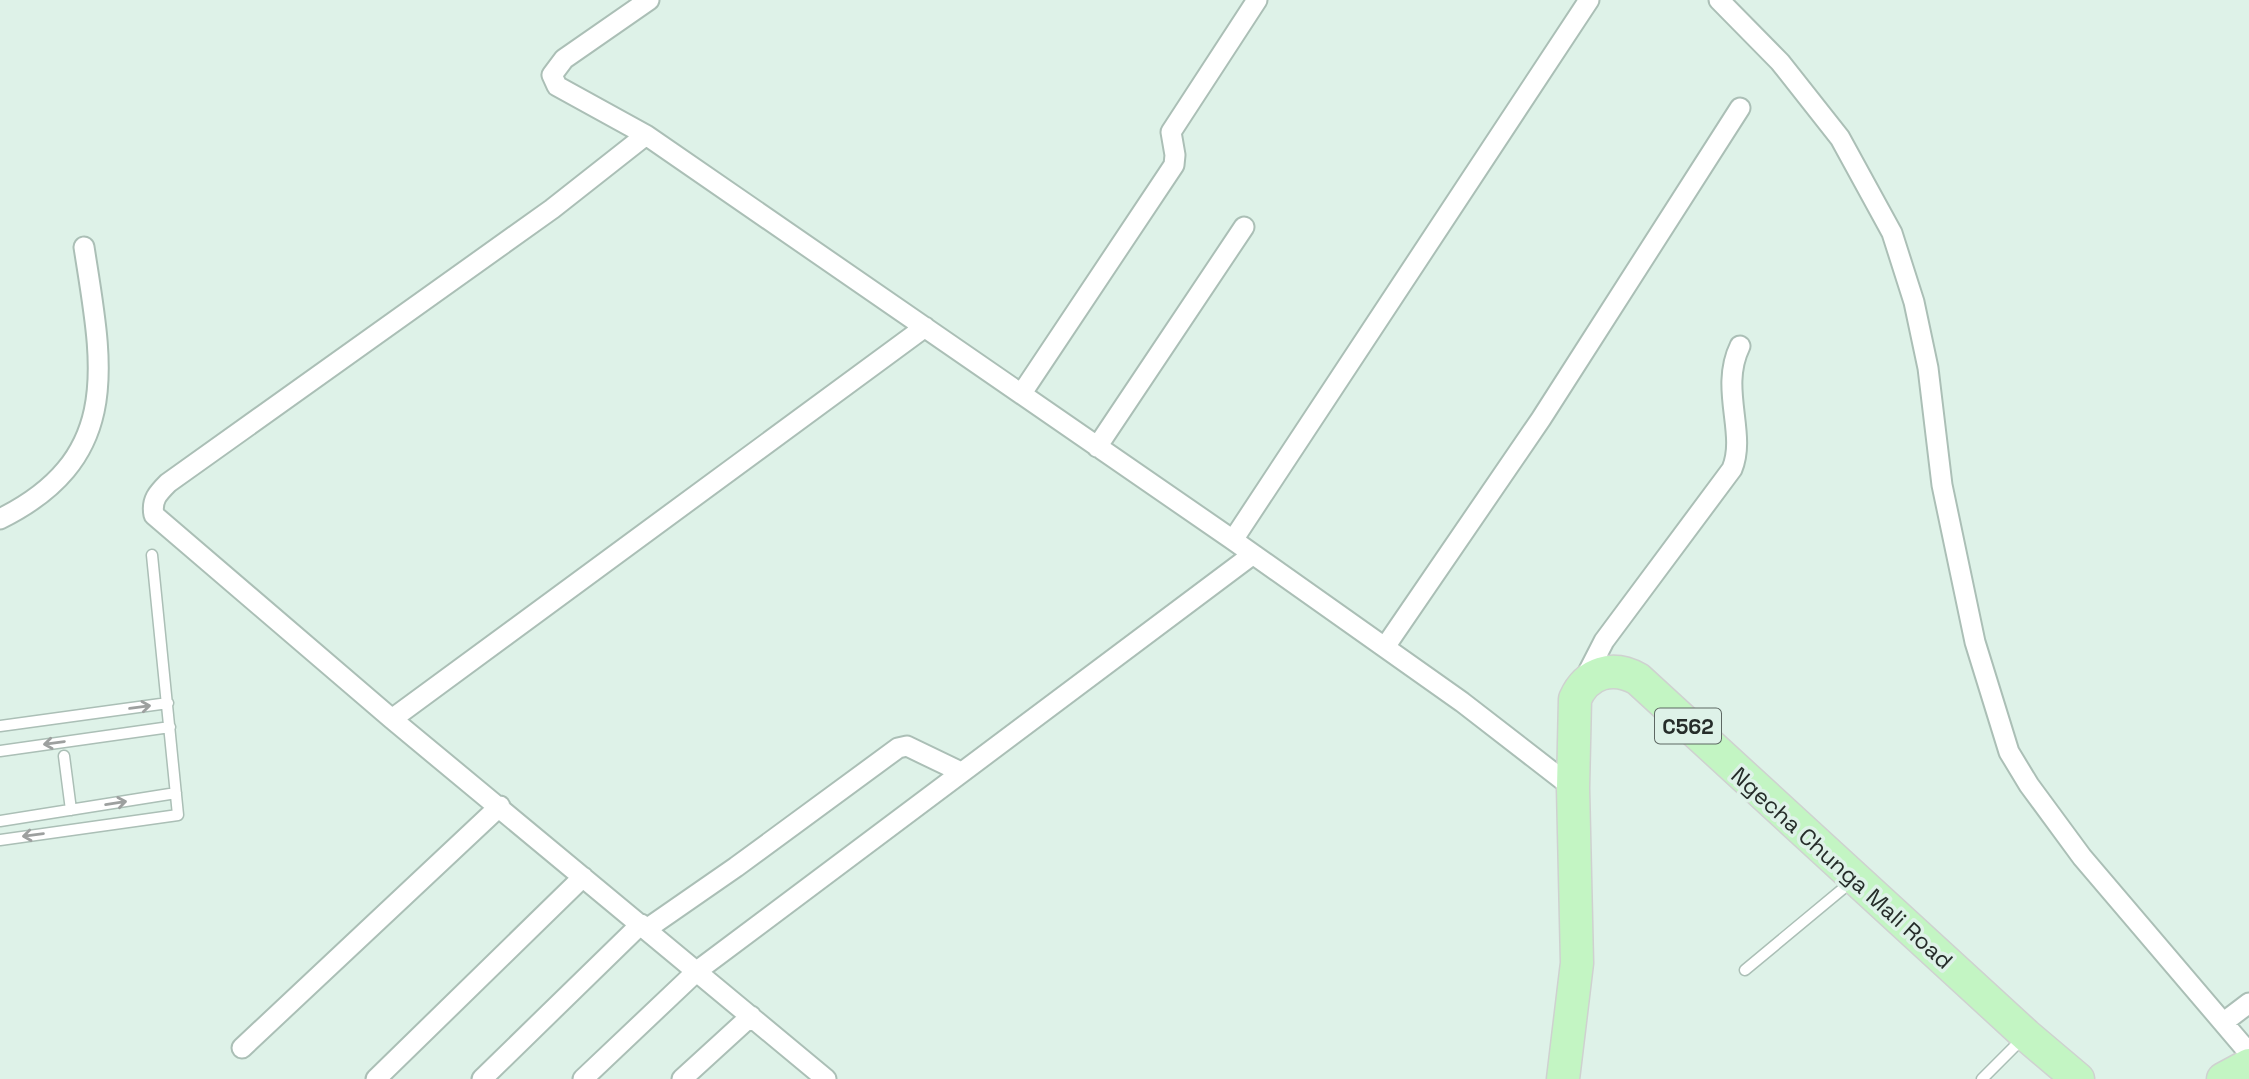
<svg xmlns="http://www.w3.org/2000/svg" width="2249" height="1079" font-family="'Space Grotesk',sans-serif">
<style>
.lines{fill:none;stroke-linecap:round;stroke-linejoin:round}
.lane-casing{stroke:#abbfb6;stroke-width:13}
.street-casing{stroke:#abbfb6;stroke-width:23}
.primary-casing{stroke:#cfd1d0;stroke-width:35}
.lane{stroke:#fff;stroke-width:10}
.street{stroke:#fff;stroke-width:19}
.primary{stroke:#c3f5c3;stroke-width:32}
.oneway{stroke:#9da09f}
.labels{text-anchor:middle;dominant-baseline:central;stroke-width:7;stroke-linejoin:round;paint-order:stroke}
.shield{fill:#def2e8;stroke:#5d6863;stroke-width:2}
.shield-label{font-size:21px;font-weight:bold;fill:#262d2a}
.street-label{font-size:23px;fill:#262d2a;stroke:#def2e8}
</style>
<rect width="100%" height="100%" fill="#def2e8"/>
<g class="lines">
<defs>
<path id="lane" d="M0,726l168,-23
M0,751l170,-24
M64,756l7,54
M0,821l176,-28
M0,840l178,-25 -26,-260
M1745,970l106,-88
M1982,1079l41,-41"/>
<path id="street" d="M1719,0l61,62 60,76 52,95 22,69 14,66 14,117 33,157 34,110 20,33 53,72 167,196
M646,135l-89,-49 -5,-11 12,-16 85,-59
M1022,393l152,-228 1,-10 -4,-23 86,-132
M1097,447l147,-220
M0,519c125,-62 102,-156 84,-272
M1233,540l356,-540
M1385,647l156,-228 199,-311
M1583,682l21,-41 128,-172c15,-36 -13,-80 8,-123
M392,719l533,-392
M648,928l88,-61 162,-119 9,-2 54,26
M2224,1022l25,-19
M242,1048l258,-242
M376,1079l207,-202
M482,1079l159,-155
M583,1079l114,-108 555,-416
M682,1079l69,-63
M826,1079l-434,-360 -238,-204c-3,-15 4,-22 14,-32l384,-274 94,-74 587,405 229,162 111,86"/>
<path id="primary" d="M1563,1079l14,-116 -4,-175 2,-89c12,-27 38,-34 63,-20l388,356 52,44
M2223,1079l26,-14"/>
</defs>
<use href="#lane" class="lane-casing"/>
<use href="#street" class="street-casing"/>
<use href="#primary" class="primary-casing"/>
<use href="#lane" class="lane"/>
<use href="#street" class="street"/>
<use href="#primary" class="primary"/>
</g>
<defs><path id="oneway-shaft" d="M-6 0H5M1.5-3L5.5 0L1.5 3" fill="none" stroke-width="1.6" stroke-linecap="round" stroke-linejoin="round" transform="scale(1.75)"/></defs>
<g class="oneway">
<use href="#oneway-shaft" transform="translate(140 707) rotate(-8)"/>
<use href="#oneway-shaft" transform="translate(54 743) rotate(172)"/>
<use href="#oneway-shaft" transform="translate(116 803) rotate(-9)"/>
<use href="#oneway-shaft" transform="translate(33 835) rotate(173)"/>
</g>
<g class="labels">
<rect class="shield" x="1655" y="708.5" width="66" height="35" rx="5"/>
<g class="shield-label">
<text x="1688" y="726">C562</text>
</g>
<g class="street-label">
<text transform="translate(1842 868) rotate(42)">Ngecha Chunga Mali Road</text>
</g>
</g>
</svg>
